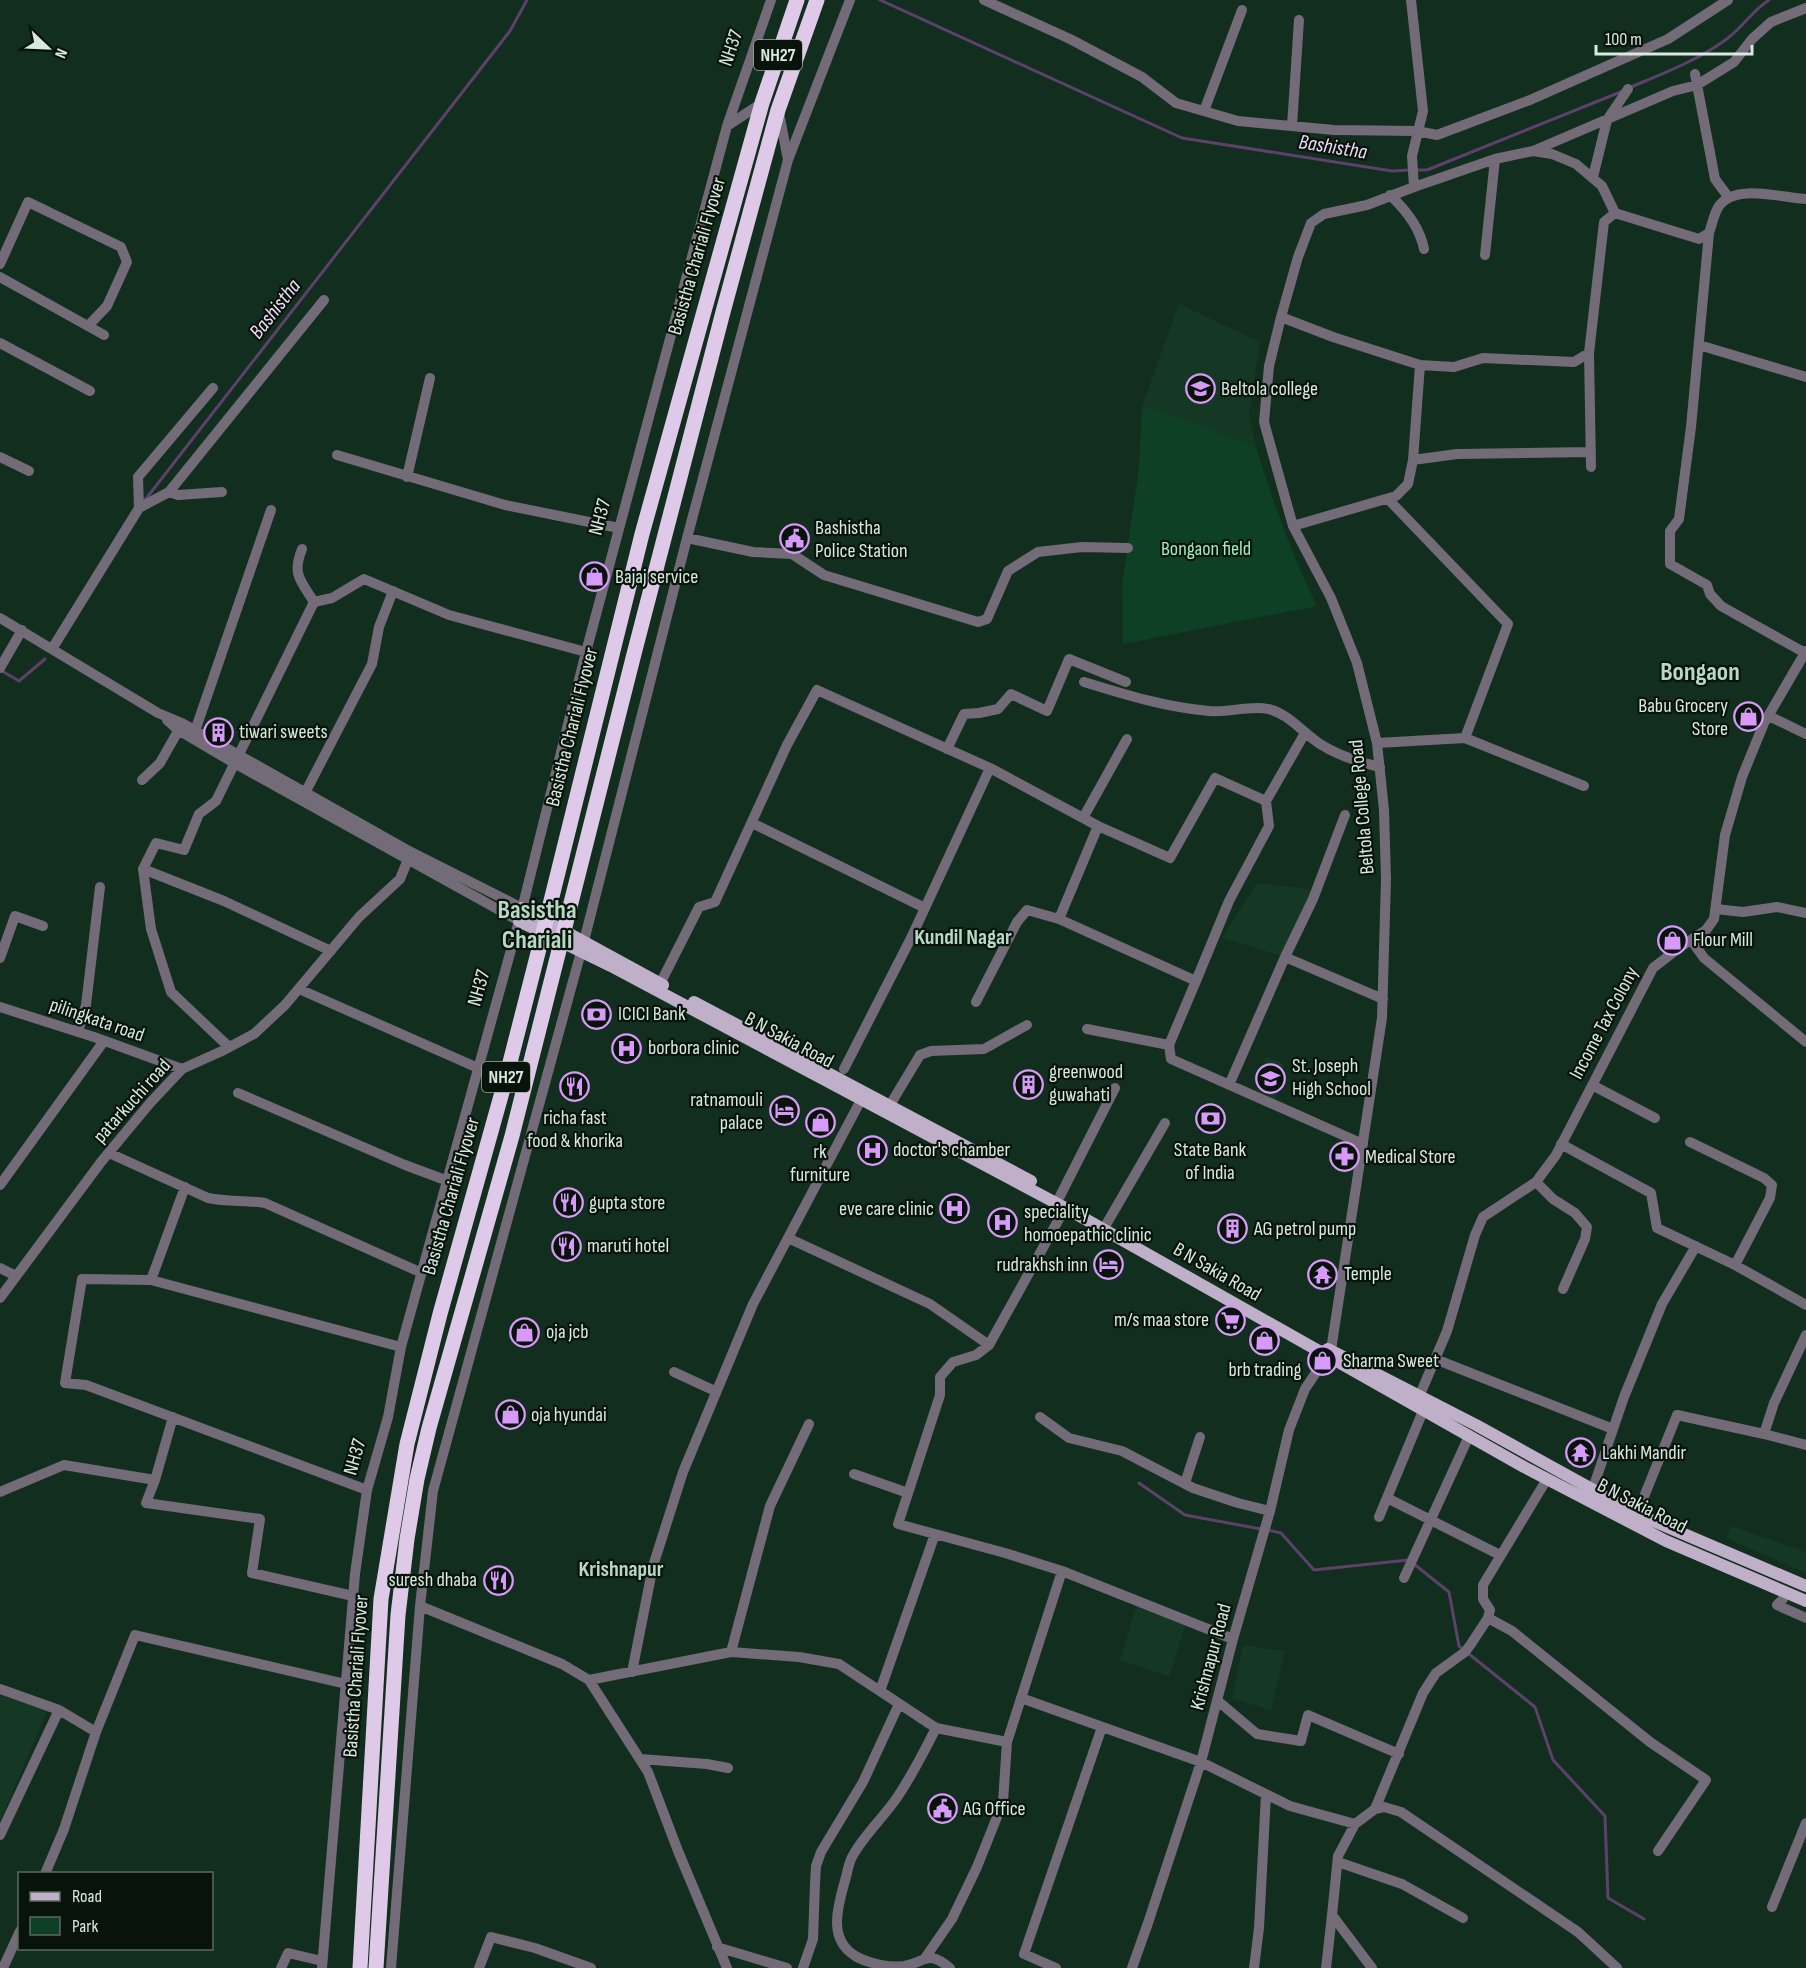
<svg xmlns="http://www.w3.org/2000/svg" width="1806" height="1968" font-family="'Sofia Sans Condensed',sans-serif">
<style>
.built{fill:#143823}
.green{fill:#0d4025}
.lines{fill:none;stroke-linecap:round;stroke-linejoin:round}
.stream{stroke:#5d406c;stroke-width:3}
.minor{stroke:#736b77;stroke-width:10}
.major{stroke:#bfafc8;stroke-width:12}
.highway{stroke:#decae8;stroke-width:15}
.labels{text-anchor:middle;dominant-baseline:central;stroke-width:4.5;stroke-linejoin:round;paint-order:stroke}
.shield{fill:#08130c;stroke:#9aa99e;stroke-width:1.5}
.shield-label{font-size:18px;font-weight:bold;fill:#d8e9dd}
.street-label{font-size:20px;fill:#d8e9dd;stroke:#08130c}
.poi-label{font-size:20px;fill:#d8e9dd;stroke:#08130c;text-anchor:start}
.park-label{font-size:20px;fill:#9defbb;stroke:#08130c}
.water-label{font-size:21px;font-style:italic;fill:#efdcf9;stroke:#08130c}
.quarter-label{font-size:22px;font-weight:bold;fill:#b7d8c2;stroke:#08130c}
.district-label{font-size:26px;font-weight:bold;fill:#b7d8c2;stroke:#08130c}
</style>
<rect width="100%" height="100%" fill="#122e1e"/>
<path class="built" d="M1179,304l81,38 -11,72 7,33 -58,-23 -56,-18z
M1257,883l62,7 -34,67 -63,-19z
M1266,1056l18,8 -8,36 -19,-7z
M1731,1526l75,26v21l-80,-35z
M1138,1601l48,23 -17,53 -49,-17z
M1243,1645l42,6 -14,60 -39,-13z
M0,1695l47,16 -47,110z"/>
<path class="green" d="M1142,406l56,18 58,23c17,55 36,108 61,159l-194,38 -1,-58 17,-118z"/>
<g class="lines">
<path class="stream" d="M880,0l302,138 210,33 18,-1
M1631,87c33,-14 68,-27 97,-49 15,-11 25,-28 41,-38
M1416,170h11l196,-79
M145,500l365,-469 17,-31
M2,671l17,10 26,-22
M1139,1483l46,32 76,14
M1268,1530l13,3 33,37 94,-10
M1414,1564l35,28 10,54 76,61 18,53 52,56 3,82 36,21"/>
<path class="minor" d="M984,0l86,39 72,38 34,26 62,18 96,9 83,1 20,4 93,-35 138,-61 60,-39
M1695,74l20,105 14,19
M1204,111l38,-101
M779,113l9,47
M727,126l35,-23
M1292,126l7,-106
M1533,151l140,-60 24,-6 37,-23 18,-23 19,-17 35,-14
M1593,177l14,-57 21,-31
M1414,187l81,-28 38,-8 19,3 24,10 26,22 13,27
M1390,195c16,15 30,33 34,54
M1709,233l-18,194 -12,92 -9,12v33l37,21 3,9 11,12 84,47
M1485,255l10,-96
M0,264l28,-62 93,45 6,15 -20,44 -19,20
M0,277l104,58
M1281,317l52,20 87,28 34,2 29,-9 91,4 15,-9 15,-131 11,-9 84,26 10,-6c3,-8 5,-20 10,-27 16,-23 63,-8 87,-7
M0,343l90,48
M1699,345l107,32
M1589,353l2,114
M213,388l-75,89 1,31 30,-16 9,3 44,-3
M337,455l168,50 114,23
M0,457l29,14
M1413,460l44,-6 134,-2
M407,477l23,-99
M169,492l155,-192
M1293,526l103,-30 12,-12 5,-24 7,-95
M687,538l66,14 39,2 32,21 154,47 9,-3 21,-48 30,-19 44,-5 46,1
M302,549c-10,25 -2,31 12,53
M0,618l158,95 24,10 229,129 111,56
M52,649l87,-141
M0,668l22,-38
M1084,682c42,13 81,25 125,29 18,2 42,-6 59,-2 20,4 35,24 52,35 19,12 38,18 60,23
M1769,716l37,18
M167,720l11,10 56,33 285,158
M195,731l76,-221
M1465,738l119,48
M1377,743l88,-5 43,-114 -120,-125
M947,749l17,-35 15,-1 19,-4 13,-15 36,17 22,-52 57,23
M142,780l18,-17 22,-39
M305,793l67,-129 7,-37 14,-36
M1083,818l44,-79
M752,823l173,85
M143,869l13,-26 28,7 15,-36 17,-13 98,-199 18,-4 32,-19 85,36 137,37
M1716,909l27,3 34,-5 29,6
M1691,940l13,18 102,84
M1285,957l98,42
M0,958l15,-42 28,10
M1196,981l33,-80 40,-75 -3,-25 39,-68
M660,984l39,-77 16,-5 72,-157 30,-55 173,78 108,58 72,32 45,-80 51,23
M299,989l179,79
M976,1002l41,-80 10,-12 32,9
M0,1007l94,30 88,32
M1087,1029l82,16 27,-64 -137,-62 39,-93
M78,1032l8,-27 14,-118
M1169,1045l2,14 192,85
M229,1047l-58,-55 -20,-63 -8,-60 81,32 107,50
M844,1069l67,-131 79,-170
M1229,1085l56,-128 28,-58 32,-84
M1592,1085l63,33
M238,1093l167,72 43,16
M890,1105l30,-50 11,-4 53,-2 43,-24
M1690,1142l74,36 8,7 -2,13 -35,67
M1561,1144l90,49 6,35 78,37 71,40
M109,1153l99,45c19,4 38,2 57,5l157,70
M1536,1182l17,17 22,14 12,14 -2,12 -22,50
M0,1185l104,-144
M185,1187l-34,93 250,67
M1060,1196l55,-108
M1065,1208l-76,137 -13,10 -23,7 -13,15v18l-42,129 107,29 57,18 171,68
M1107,1223l58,-100
M788,1238l142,66 59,41
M0,1268l16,8
M151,1280l-69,-1 -17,104 21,2 281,105
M0,1298l101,-136 49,-59 32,-34 40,-18 32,-17 31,-29 74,-88 41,-38 11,-27
M1435,1359l178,70
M674,1372l41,19
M1416,1404l31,-73 28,-96 8,-18 53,-35 20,-27 97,-187 27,-21 26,-17 8,-11 11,-84 17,-58 22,-54 42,-72
M173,1417l-18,63 -9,23 114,16 -8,54 101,23
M1040,1417l29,21 53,13 71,37 45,15 32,8
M1764,1434l42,11
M854,1474l54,19
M1185,1483l15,-46
M0,1492l64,-27 91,15
M1590,1497l34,-100 38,-93 34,-58
M1387,1498l113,57
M1637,1514l40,-99 87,19 10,-31 32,-68
M1379,1517l44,-106
M1404,1578l65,-142
M1785,1592l-2,7 -6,6 29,13
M420,1606l142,58 27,16 142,-28 68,5 40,7 97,64 71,14
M1488,1618l24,13 138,111 56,38 -48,71
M731,1652l39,-146 39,-82
M632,1672l21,-106 30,-94 70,-168 108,-204
M589,1680l59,92 30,79 49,117
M0,1689l59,21 37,22 39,-97 211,49
M880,1691l55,-157
M1021,1698l180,64 89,44 65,18
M1218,1701l39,33 44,7 7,-26 91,39
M936,1728c-12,24 -25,49 -40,71 -14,20 -33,37 -44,58 -4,8 -5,18 -8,27 -7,25 -16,57 13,73 13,7 34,11 48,9 22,-5 23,-16 45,2
M640,1759l67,5 21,4
M1375,1809l48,-116 13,-20 29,-21 6,-8 17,-26 2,-8 -7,-11v-14l64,-106
M0,1835l59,-125
M1338,1862l64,22 61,34
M45,1874l19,-45 32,-97
M1772,1907l34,-84
M717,1947l70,21
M925,1958l27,-39 25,-52 26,-65 4,-60 55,-171
M3,1968l17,-37
M281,1968l7,-15 34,8
M322,1968l33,-394 12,-84 21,-73 13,-70 118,-426 67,-269 141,-526 44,-126
M391,1968l29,-362 13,-115 151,-550 103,-403 101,-378 62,-160
M479,1968l12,-31 44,11 56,20
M803,1968l10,-29 2,-56 1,-17 5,-14 42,-70 36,-78
M1056,1968l-32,-14 78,-227
M1132,1968l16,-45 53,-161 32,-123 37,-128 19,-81 16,-41 26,-39 51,-332 4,-139 -2,-69 -7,-67 -20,-80 -26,-65 -38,-72 -29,-104 5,-56 12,-49 17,-60 13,-34 13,-9 43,-9 47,-18 -2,-31 11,-45 -12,-111
M1254,1968l5,-40 7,-134
M1326,1968l6,-53
M1372,1968l-40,-53 6,-59 17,-32 20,-15 9,-2 17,5 177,120 39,36"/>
<path class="major" d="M522,908l141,77
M519,921l92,45 460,245 453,256 142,74 140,60
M694,1002l337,179
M1328,1349l148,76 161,89 169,72"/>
<path class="highway" d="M360,1968l21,-369 26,-155 33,-130 66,-236 34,-133 102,-411 120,-431 35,-103
M376,1968l22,-353 9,-76 10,-60 12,-51 83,-292 122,-482 89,-342 55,-202 39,-110"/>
</g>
<defs>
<symbol id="university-ring" viewBox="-11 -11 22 22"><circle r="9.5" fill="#08130c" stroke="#d89af8" stroke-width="1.5"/><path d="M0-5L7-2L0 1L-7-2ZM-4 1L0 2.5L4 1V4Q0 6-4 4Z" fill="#d89af8"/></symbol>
<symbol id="civic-ring" viewBox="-11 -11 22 22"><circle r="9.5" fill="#08130c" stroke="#d89af8" stroke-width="1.5"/><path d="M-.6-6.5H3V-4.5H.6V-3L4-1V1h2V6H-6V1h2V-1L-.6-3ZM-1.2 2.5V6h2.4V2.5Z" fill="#d89af8"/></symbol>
<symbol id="shop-ring" viewBox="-11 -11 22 22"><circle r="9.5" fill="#08130c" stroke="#d89af8" stroke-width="1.5"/><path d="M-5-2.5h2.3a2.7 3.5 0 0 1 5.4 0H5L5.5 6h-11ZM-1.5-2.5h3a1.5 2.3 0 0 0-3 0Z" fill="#d89af8"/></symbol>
<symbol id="building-ring" viewBox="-11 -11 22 22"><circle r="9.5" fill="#08130c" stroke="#d89af8" stroke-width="1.5"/><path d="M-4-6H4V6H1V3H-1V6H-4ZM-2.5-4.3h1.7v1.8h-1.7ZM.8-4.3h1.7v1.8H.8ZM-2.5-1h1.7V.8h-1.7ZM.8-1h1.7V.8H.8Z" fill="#d89af8"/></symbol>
<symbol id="bank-ring" viewBox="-11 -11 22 22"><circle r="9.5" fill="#08130c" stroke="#d89af8" stroke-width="1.5"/><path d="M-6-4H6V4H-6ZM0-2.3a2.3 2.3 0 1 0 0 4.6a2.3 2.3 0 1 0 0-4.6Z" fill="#d89af8"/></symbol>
<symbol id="hospital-ring" viewBox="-11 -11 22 22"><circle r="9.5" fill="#08130c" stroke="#d89af8" stroke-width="1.5"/><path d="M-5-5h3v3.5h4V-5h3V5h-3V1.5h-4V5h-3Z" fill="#d89af8"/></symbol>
<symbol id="school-ring" viewBox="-11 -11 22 22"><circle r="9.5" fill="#08130c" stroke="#d89af8" stroke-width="1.5"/><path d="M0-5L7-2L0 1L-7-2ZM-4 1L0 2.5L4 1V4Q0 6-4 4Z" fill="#d89af8"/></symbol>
<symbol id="restaurant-ring" viewBox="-11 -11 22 22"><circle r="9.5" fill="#08130c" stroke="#d89af8" stroke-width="1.5"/><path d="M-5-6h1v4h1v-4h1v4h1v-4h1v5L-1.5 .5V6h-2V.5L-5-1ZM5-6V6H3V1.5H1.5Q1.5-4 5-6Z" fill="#d89af8"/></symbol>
<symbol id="hotel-ring" viewBox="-11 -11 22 22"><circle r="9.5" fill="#08130c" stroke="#d89af8" stroke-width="1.5"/><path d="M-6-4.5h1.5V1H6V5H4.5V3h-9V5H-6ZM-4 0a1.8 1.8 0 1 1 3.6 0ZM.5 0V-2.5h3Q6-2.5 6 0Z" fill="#d89af8"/></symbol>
<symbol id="pharmacy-ring" viewBox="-11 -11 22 22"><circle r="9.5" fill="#08130c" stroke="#d89af8" stroke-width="1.5"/><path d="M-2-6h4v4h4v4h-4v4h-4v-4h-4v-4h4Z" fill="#d89af8"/></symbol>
<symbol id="temple-ring" viewBox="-11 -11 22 22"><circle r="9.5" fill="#08130c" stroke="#d89af8" stroke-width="1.5"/><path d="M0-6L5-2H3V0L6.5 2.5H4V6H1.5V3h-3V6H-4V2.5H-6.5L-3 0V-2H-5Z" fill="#d89af8"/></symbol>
<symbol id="supermarket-ring" viewBox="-11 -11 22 22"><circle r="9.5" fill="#08130c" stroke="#d89af8" stroke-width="1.5"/><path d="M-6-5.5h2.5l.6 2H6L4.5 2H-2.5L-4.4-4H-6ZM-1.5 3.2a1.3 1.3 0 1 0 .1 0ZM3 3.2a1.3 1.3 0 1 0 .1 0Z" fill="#d89af8"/></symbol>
</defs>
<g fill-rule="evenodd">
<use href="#university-ring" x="1184" y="372" width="33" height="33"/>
<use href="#civic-ring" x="778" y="522" width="33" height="33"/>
<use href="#shop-ring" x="578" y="560" width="33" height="33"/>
<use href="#shop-ring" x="1732" y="700" width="33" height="33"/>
<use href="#building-ring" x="202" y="716" width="33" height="33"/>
<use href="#shop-ring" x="1656" y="924" width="33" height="33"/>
<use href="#bank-ring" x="580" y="998" width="33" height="33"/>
<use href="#hospital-ring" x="610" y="1032" width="33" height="33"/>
<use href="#school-ring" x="1254" y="1062" width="33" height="33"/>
<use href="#building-ring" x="1012" y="1068" width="33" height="33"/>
<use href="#restaurant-ring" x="558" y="1070" width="33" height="33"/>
<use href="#hotel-ring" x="768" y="1094" width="33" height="33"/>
<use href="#bank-ring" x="1194" y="1102" width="33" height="33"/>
<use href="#shop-ring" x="804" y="1106" width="33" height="33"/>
<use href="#hospital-ring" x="856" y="1134" width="33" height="33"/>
<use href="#pharmacy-ring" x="1328" y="1140" width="33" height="33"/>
<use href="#restaurant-ring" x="552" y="1186" width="33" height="33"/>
<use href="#hospital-ring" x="938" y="1192" width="33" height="33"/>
<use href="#hospital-ring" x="986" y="1206" width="33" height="33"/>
<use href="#building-ring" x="1216" y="1212" width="33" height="33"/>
<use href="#restaurant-ring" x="550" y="1230" width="33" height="33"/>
<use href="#hotel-ring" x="1092" y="1248" width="33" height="33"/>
<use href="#temple-ring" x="1306" y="1258" width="33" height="33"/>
<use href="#supermarket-ring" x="1214" y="1304" width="33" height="33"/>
<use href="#shop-ring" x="508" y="1316" width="33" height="33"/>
<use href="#shop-ring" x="1248" y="1324" width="33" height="33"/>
<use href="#shop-ring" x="1306" y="1344" width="33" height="33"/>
<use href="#shop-ring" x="494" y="1398" width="33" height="33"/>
<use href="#temple-ring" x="1564" y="1436" width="33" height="33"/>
<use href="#restaurant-ring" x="482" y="1564" width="33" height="33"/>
<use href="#civic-ring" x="926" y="1792" width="33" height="33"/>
</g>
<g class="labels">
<g class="shield">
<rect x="754" y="40" width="48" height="30" rx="4.5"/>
<rect x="482" y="1062" width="48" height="30" rx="4.5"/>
</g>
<g class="shield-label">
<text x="778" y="55">NH27</text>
<text x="506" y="1077">NH27</text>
</g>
<g class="street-label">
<text transform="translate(731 48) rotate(-71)">NH37</text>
<text transform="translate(697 256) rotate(-74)">Basistha Chariali Flyover</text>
<text transform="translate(600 517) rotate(-75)">NH37</text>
<text transform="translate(572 727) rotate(-76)">Basistha Chariali Flyover</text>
<text transform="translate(1362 807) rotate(-95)">Beltola College Road</text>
<text transform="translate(479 988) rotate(-74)">NH37</text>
<text transform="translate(97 1020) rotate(19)">pilingkata road</text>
<text transform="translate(1604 1023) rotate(-62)">Income Tax Colony</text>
<text transform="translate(789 1040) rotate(28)">B N Sakia Road</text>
<text transform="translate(132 1101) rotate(-48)">patarkuchi road</text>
<text transform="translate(451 1196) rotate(-74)">Basistha Chariali Flyover</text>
<text transform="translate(1217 1272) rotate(30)">B N Sakia Road</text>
<text transform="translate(355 1457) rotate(-74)">NH37</text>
<text transform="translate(1642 1506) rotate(27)">B N Sakia Road</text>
<text transform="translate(1211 1657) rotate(-75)">Krishnapur Road</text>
<text transform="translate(356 1676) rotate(-86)">Basistha Chariali Flyover</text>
</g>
<g class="poi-label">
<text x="1221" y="389">Beltola college</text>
<text x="815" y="528">Bashistha<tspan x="815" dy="23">Police Station</tspan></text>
<text x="615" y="577">Bajaj service</text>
<text x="1728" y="706" text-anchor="end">Babu Grocery<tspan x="1728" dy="23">Store</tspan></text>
<text x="239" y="732">tiwari sweets</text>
<text x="1693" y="940">Flour Mill</text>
<text x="618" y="1014">ICICI Bank</text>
<text x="648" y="1048">borbora clinic</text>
<text x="1292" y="1066">St. Joseph<tspan x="1292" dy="23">High School</tspan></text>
<text x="1049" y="1072">greenwood<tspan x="1049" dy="23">guwahati</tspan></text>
<text x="763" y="1100" text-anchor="end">ratnamouli<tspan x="763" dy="23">palace</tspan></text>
<text x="575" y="1118" text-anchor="middle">richa fast<tspan x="575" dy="23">food &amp; khorika</tspan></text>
<text x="893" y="1150">doctor's chamber</text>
<text x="1210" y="1150" text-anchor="middle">State Bank<tspan x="1210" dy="23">of India</tspan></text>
<text x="820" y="1152" text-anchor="middle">rk<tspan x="820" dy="23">furniture</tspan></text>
<text x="1365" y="1157">Medical Store</text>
<text x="589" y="1203">gupta store</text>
<text x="934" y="1209" text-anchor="end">eve care clinic</text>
<text x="1024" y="1212">speciality<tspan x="1024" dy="23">homoepathic clinic</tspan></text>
<text x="1254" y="1229">AG petrol pump</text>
<text x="587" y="1246">maruti hotel</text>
<text x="1088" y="1265" text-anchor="end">rudrakhsh inn</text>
<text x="1344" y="1274">Temple</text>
<text x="1209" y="1320" text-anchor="end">m/s maa store</text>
<text x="546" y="1332">oja jcb</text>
<text x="1343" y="1361">Sharma Sweet</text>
<text x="1265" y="1370" text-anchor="middle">brb trading</text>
<text x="531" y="1415">oja hyundai</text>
<text x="1602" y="1453">Lakhi Mandir</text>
<text x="477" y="1580" text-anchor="end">suresh dhaba</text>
<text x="963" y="1809">AG Office</text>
</g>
<g class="park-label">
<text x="1206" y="549">Bongaon field</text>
</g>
<g class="water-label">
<text transform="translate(1333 147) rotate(9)">Bashistha</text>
<text transform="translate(275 309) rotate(-52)">Bashistha</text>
</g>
<g class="quarter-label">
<text x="963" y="937">Kundil Nagar</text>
<text x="621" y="1569">Krishnapur</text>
</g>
<g class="district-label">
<text x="1700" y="672">Bongaon</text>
<text x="537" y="910">Basistha<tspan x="537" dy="30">Chariali</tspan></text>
</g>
</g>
<rect x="18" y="1872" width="195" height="78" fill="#08130c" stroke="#5b6960" stroke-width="1.5"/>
<rect x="30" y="1892" width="30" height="9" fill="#bfafc8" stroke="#5b6960" stroke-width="1.5"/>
<text x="72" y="1902" font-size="18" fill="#d8e9dd">Road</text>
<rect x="30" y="1917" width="30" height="18" fill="#0d4025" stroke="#5b6960" stroke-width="1.5"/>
<text x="72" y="1932" font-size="18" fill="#d8e9dd">Park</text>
<g transform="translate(48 48) rotate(113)" stroke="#08130c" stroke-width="4.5" paint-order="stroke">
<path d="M0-4.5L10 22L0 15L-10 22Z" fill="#d8e9dd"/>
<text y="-9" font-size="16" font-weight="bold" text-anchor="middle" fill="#d8e9dd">N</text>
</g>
<path d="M1596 45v9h156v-9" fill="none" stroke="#d8e9dd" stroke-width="3"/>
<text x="1605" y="45" font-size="18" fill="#d8e9dd" stroke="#08130c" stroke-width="4.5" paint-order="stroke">100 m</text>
</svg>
